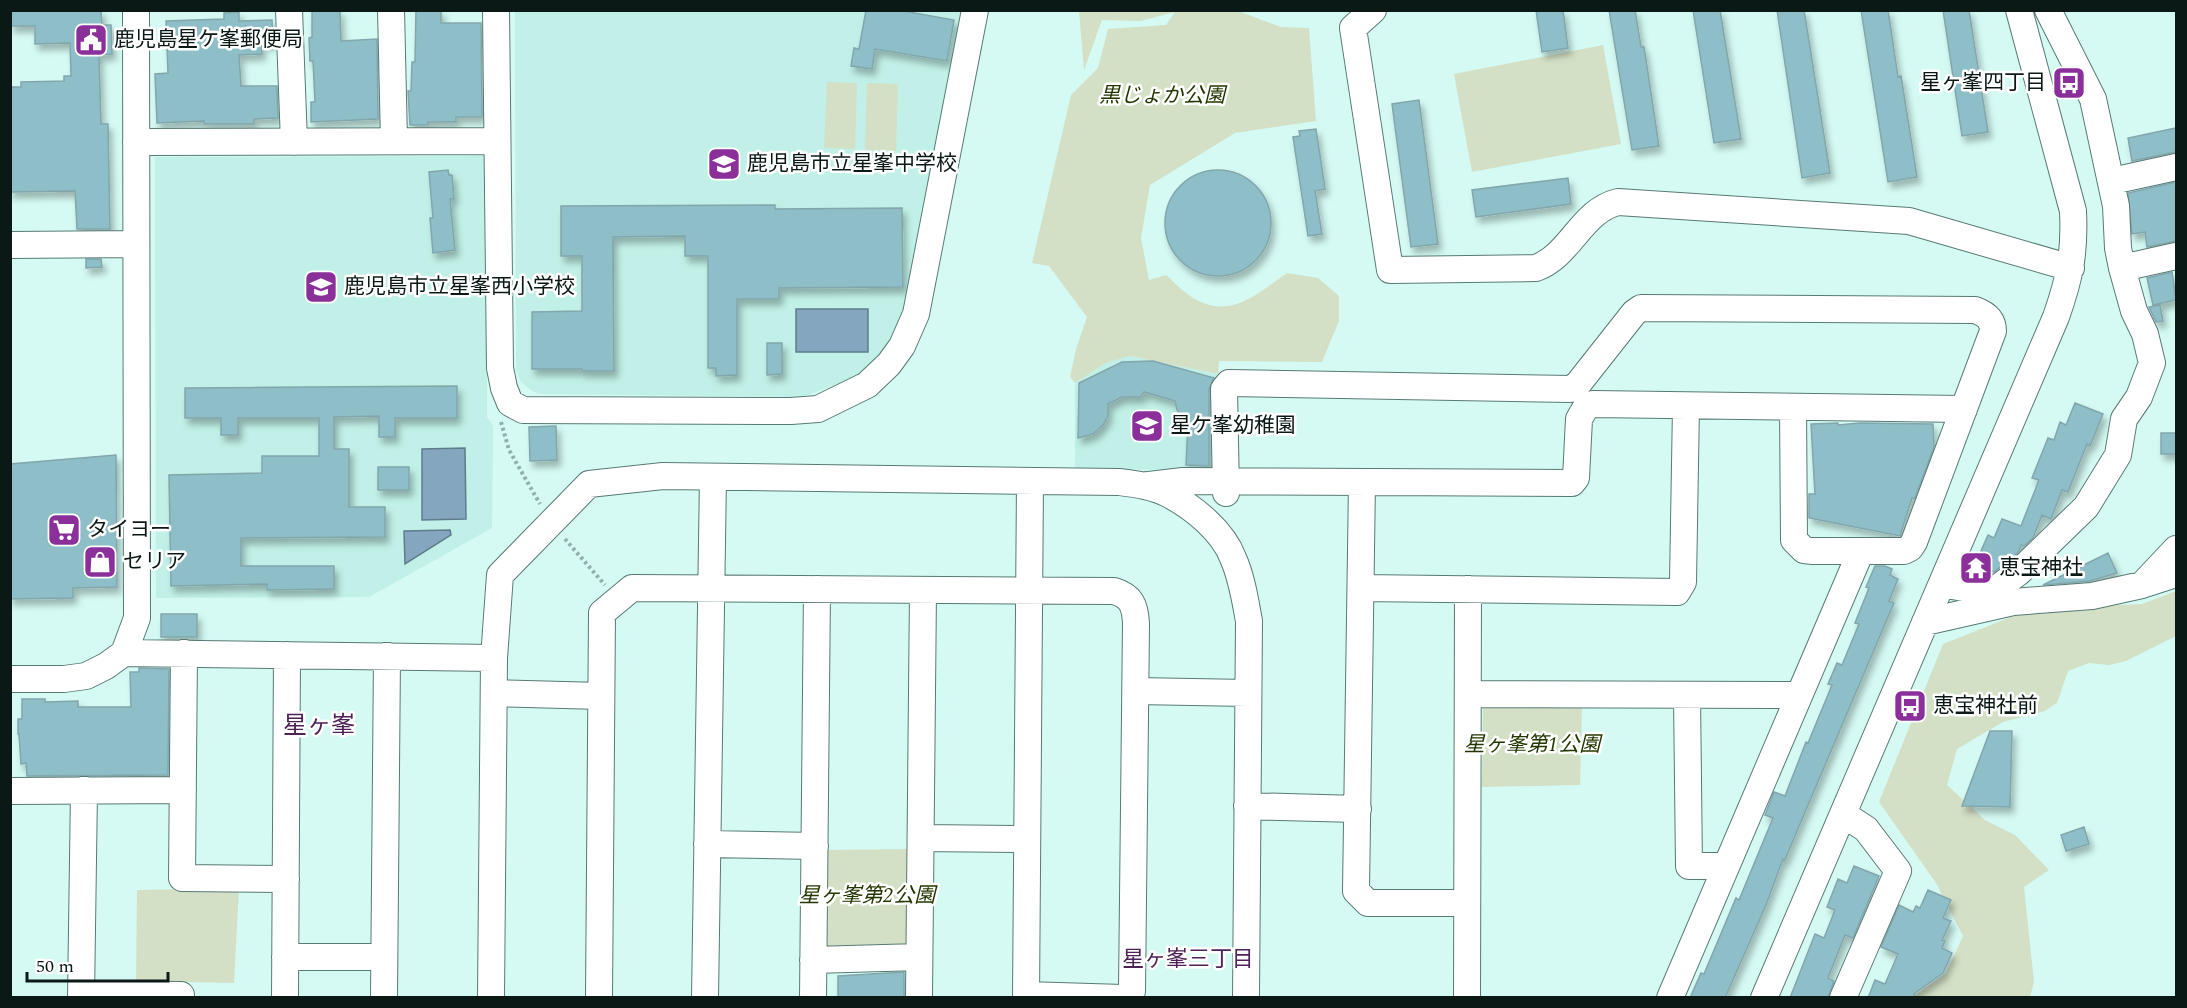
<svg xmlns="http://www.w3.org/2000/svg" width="2187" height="1008" font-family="Spectral,'Noto Sans JP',serif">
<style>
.built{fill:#c0f0e7}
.green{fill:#d3e0c5}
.water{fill:#84a7bf;stroke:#5f7c8c;stroke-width:1.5}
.building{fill:#8ebec7;stroke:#82a6ac;stroke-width:1.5;filter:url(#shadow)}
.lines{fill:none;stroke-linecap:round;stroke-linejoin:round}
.minor-casing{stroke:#587a75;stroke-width:28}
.path{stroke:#92b0ab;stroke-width:4;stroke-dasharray:3 3;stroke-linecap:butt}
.minor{stroke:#fff;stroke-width:26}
.labels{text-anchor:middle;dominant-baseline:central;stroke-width:5;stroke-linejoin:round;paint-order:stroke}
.poi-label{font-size:21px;fill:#0a1816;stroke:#fff;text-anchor:start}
.park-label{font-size:21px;font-style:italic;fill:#243700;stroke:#fff}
.neighbourhood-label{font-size:22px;fill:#4d2255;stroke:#fff}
.quarter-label{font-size:24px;fill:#4d2255;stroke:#fff}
</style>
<defs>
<filter id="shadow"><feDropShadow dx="3.5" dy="6" stdDeviation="3" flood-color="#0004"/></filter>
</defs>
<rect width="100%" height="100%" fill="#d4faf3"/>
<path class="built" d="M515,11h448l-62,306 -16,31 -19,21 -21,13 -44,15 -260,-3 -9,-3 -11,-9 -5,-11z
M487,156v261l6,9 -1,102 -123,69 -213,1 -1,-441z
M1130,356l88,18 1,96 -144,-1v-86l31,-20z"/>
<path class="green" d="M1079,11h159l43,16 28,1 7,93 -81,12 -85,52 -9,53 8,42 17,-5c9,8 18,18 29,24 36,21 63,-6 92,-26l31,5 21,18v25l-17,41 -103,-1 -1,13 -88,-18 -24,7 -31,20 -5,-6 6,-28 11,-32 -38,-51 -17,-3 39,-168 27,-27 10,-39 58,-4 9,-13 -34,9 -39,-1 -18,50z
M1603,45l18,99 -149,28 -18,-98z
M827,82l30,1 -2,66 -31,-1z
M867,83l31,1 -2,67 -31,-1z
M2176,591v45l-50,25 -17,4 -20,-2 -21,8 -11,32 -12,8 -42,11 -46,27 -10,36 38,35 30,15 34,35 -25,17 10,95 -4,15h-117l33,-24 17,-37 -27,-53 -57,-81 64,-158 88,-35 111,-5z
M1483,703l99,3 -2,79 -98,2z
M912,849l-1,94 -6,8 -84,-2 2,-99z
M239,888l-5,95 -98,-2 1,-91z"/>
<path class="water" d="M796,309h72v43h-72z
M465,448l1,71 -44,1v-71z
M450,530l1,5 -46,29 -1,-33z"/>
<path class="building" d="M11,10h90l1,15h9l1,29 -13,1 2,69h7l2,105h-33l-2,-38 -65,1 1,-105h10v-5l43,-1v-5h7l-1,-33 -35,1v-18h-24z
M312,10h28l1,31 36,-2 1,80 -67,3v-20h4l-2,-41h-3l-1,-23 3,-1z
M416,10h25v13h40l1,94h-26v5h-28v3h-18l-2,-34h3l1,-29h3z
M866,10h32l56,10 -7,41 -72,-12 -3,20 -21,-3 3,-18 5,1z
M1536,10h27l5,38 -26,4z
M1609,10h26l6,37h3l15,99 -27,4z
M1693,10h27l21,129 -27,4z
M1777,10h27l26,163 -28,5z
M1861,10h27l10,67 3,-1 16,101 -29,5z
M1943,10h26l19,122 -26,4z
M239,12v9l33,-1 1,23h-12l1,11 -23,1 2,31h36l1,32 -24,1v5h-50v-3l-47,2 -2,-49 13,-1 -2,-52 58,-2v-6z
M1419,100l19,144 -27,3 -19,-143z
M2176,128v24l-44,9 -4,-23z
M1316,129l9,60 -10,2 7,43 -14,2 -15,-99 7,-1 -1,-5z
M1165 223a53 53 0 1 1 106 0a53 53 0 1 1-106 0Z
M448,170l1,5h3l2,24h-4l5,51 -22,3 -3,-35h3l-4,-46z
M1568,178l3,26 -95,13 -4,-27z
M2176,182v59l-29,6 -2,-15 -13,2 -4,-41z
M775,205v4l127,-1 1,79 -124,1v11h-42v76l-21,1v-8h-8v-112h-23v-20l-72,1 1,134h-32v-2h-50v-57l50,-1v-55h-21v-50z
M86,259h15l1,8 -16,1z
M2172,272l4,28 -23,5 -6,-27z
M2160,305l3,16 -7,1 -7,-15z
M767,343h15v31l-15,1z
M1153,361l61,17 -5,11v77l-23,-1 2,-41 -11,-14 -2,-9 -31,-9 -3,5h-19l-14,7v12l-5,9 -10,9 -15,4 1,-55 43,-21z
M457,386v32h-62v19h-16v-21l-45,1v32h15v58h36v30l-144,1v28h93v23l-67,1v-6l-96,2 -2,-111 93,-2v-17h57v-38h-81v17h-17v-17h-36v-30z
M2075,403l28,11 -13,32 -3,-2 -19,48 -6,-2 -11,29 -9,-4 -9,23 -9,8 -3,-1 -2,6 -8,8 -4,-1 -3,6 -10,8 -14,-6 5,-13 -4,-2 7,-16 6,3 8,-19 19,7 18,-46 -7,-2 16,-40 6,2 6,-18 6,3z
M1838,423v2l22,-2 73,1 1,23 -19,51h-3l-12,38 -91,-18v-24h6l-4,-70z
M556,426l1,34 -27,1 -1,-34z
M2161,433h15v21h-15z
M116,455l1,132 -44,1v10l-63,1v-135z
M378,467h31v23h-31z
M2108,553l9,20 -27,8 -47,4z
M1875,566h10l7,3 -2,6 8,4 -9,22 5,2 -94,221 -15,36 -2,-1 -17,46 -41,93h-35l11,-25 3,1 32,-76 3,2 34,-82 -8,-3 9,-23 11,4 21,-54 2,1 24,-58 -4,-1 9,-21 5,2 17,-41 -4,-1 14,-35 -3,-1z
M161,614h36v23h-36z
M139,668l30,1 -1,106 -141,1 -1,-13 -5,1 -2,-30h-1v-15h4v-20h23v3l33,-1v6h53l-1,-35h9z
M1990,731h22l-2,76 -48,-1z
M2084,827l5,17 -23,7 -5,-16z
M1854,866l25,10 -26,62 -8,-3 -17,43 6,3 -6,17h-38l25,-64 9,4 11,-28 -8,-3 11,-28 9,4z
M1928,890l23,10 -8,18 8,3 -9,19 3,1 -3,7 10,5 -9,20 -29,21 3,4h-49l7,-18 10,4 13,-30 -17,-7 18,-42 14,7 3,-6 4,2z
M904,972v26h-66v-22z"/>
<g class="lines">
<defs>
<path id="minor" d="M289,10l5,132
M391,10l3,131
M496,10l4,358 4,20 6,15 13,7 268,1 27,-2 49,-24 22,-21 13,-18 14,-32 59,-304
M1373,10l-20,18 37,242 146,-2c35,-13 45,-57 82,-66l291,19 162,47
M136,142l361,-1
M2112,181l64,-14
M10,245l126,-1
M2122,268l54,-12
M1362,482l-6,409 12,12h99
M1149,485l34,-4 389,2 4,-5 3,-59 7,-12 7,-3 371,5
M1226,493l-2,-104 5,-6 342,6 7,-5 56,-71 7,-5 334,2c11,4 18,9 18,21l-79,211 -4,6 -6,3h-91l-9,-1 -10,-10 -1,-133
M2144,583l32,-34
M1942,584l32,6 22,-1 23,-17 67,-65 32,-52 6,-36 15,-22 13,-34 -7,-29 -11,-23 -12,-43 -4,-20 -2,-42 -23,-107 -45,-89
M1361,588l316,4 6,-10 3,-176
M1925,622l88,-20 79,-6 50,-11 34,-11
M124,653l370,5
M184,653l-2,225 104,1
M10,679h54l22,-3 20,-10 18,-13 13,-35 -1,-608
M1136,691l112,2
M494,693l107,3
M1468,694l331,1
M1687,695l2,171h37
M10,791l173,-1
M1247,806l111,3
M1843,814l23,15 32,42 -55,127
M921,838l106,1
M707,844l108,2
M285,957h99
M813,960l106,-3
M81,994l100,1v3
M1026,995l97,3
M81,998l3,-208
M285,998l2,-343
M384,998l3,-342
M491,998l3,-340 6,-83 89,-91 74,-8 456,6c16,2 34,4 49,12 25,13 55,37 65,64 9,20 12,42 16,63l-3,377
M599,998l3,-385 30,-25 482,3c17,5 21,14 22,32l-4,368 -7,7
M705,998l8,-521
M813,998l4,-409
M919,998l4,-408
M1026,998l4,-517
M1467,998l1,-409
M1670,998l191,-447
M1764,998l292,-681c14,-40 19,-64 17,-106l-54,-201"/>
</defs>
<use href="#minor" class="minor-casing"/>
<path class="path" d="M501,422l8,28 31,54
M565,539l40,46"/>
<use href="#minor" class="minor"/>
</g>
<defs>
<symbol id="civic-square" viewBox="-11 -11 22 22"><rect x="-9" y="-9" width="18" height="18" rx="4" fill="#8b309b" stroke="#fff"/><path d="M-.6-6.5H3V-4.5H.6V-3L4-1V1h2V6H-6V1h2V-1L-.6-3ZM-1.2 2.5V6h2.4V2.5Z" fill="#fff"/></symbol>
<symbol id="bus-square" viewBox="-11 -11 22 22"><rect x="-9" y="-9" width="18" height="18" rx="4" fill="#8b309b" stroke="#fff"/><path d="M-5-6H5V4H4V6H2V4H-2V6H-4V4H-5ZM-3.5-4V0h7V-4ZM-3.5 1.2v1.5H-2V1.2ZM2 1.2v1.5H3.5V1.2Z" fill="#fff"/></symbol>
<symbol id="school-square" viewBox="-11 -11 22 22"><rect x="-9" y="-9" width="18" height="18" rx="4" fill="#8b309b" stroke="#fff"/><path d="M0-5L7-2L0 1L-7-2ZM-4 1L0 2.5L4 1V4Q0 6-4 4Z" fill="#fff"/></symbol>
<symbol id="supermarket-square" viewBox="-11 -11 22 22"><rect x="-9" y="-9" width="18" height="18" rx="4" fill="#8b309b" stroke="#fff"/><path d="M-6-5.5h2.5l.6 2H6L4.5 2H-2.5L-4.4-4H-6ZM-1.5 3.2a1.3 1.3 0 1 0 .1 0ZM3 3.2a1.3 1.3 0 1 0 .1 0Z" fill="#fff"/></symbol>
<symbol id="shop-square" viewBox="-11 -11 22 22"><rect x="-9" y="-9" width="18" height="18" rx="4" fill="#8b309b" stroke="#fff"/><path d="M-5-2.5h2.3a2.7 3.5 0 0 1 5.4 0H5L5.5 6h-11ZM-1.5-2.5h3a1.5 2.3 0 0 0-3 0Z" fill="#fff"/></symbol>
<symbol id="temple-square" viewBox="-11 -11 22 22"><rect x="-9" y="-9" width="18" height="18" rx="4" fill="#8b309b" stroke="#fff"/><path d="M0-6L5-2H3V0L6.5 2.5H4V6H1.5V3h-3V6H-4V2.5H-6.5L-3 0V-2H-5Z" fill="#fff"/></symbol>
</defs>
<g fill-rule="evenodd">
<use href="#civic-square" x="72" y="21" width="38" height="38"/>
<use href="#bus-square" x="2050" y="64" width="38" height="38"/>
<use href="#school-square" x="705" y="145" width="38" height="38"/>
<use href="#school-square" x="302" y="268" width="38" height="38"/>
<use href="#school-square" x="1128" y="407" width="38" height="38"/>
<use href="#supermarket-square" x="45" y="511" width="38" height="38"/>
<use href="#shop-square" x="81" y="543" width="38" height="38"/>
<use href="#temple-square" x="1957" y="549" width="38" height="38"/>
<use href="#bus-square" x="1891" y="687" width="38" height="38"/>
</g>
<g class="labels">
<g class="poi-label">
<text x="114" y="40">鹿児島星ケ峯郵便局</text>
<text x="2046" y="83" text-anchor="end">星ヶ峯四丁目</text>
<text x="747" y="164">鹿児島市立星峯中学校</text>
<text x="344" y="287">鹿児島市立星峯西小学校</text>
<text x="1170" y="426">星ケ峯幼稚園</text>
<text x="87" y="530">タイヨー</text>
<text x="123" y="562">セリア</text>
<text x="1999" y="568">恵宝神社</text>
<text x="1933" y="706">恵宝神社前</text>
</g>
<g class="park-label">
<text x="1162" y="96">黒じょか公園</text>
<text x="1532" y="745">星ヶ峯第1公園</text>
<text x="867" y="896">星ヶ峯第2公園</text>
</g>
<g class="neighbourhood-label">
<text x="1188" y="959">星ヶ峯三丁目</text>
</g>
<g class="quarter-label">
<text x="319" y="726">星ヶ峯</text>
</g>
</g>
<rect width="2187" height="1008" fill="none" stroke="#0a1816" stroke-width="24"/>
<path d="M27 972v9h141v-9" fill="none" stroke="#0a1816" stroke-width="3"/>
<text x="36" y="972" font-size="18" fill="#0a1816" stroke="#ffffff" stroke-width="4.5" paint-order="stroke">50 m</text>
</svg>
